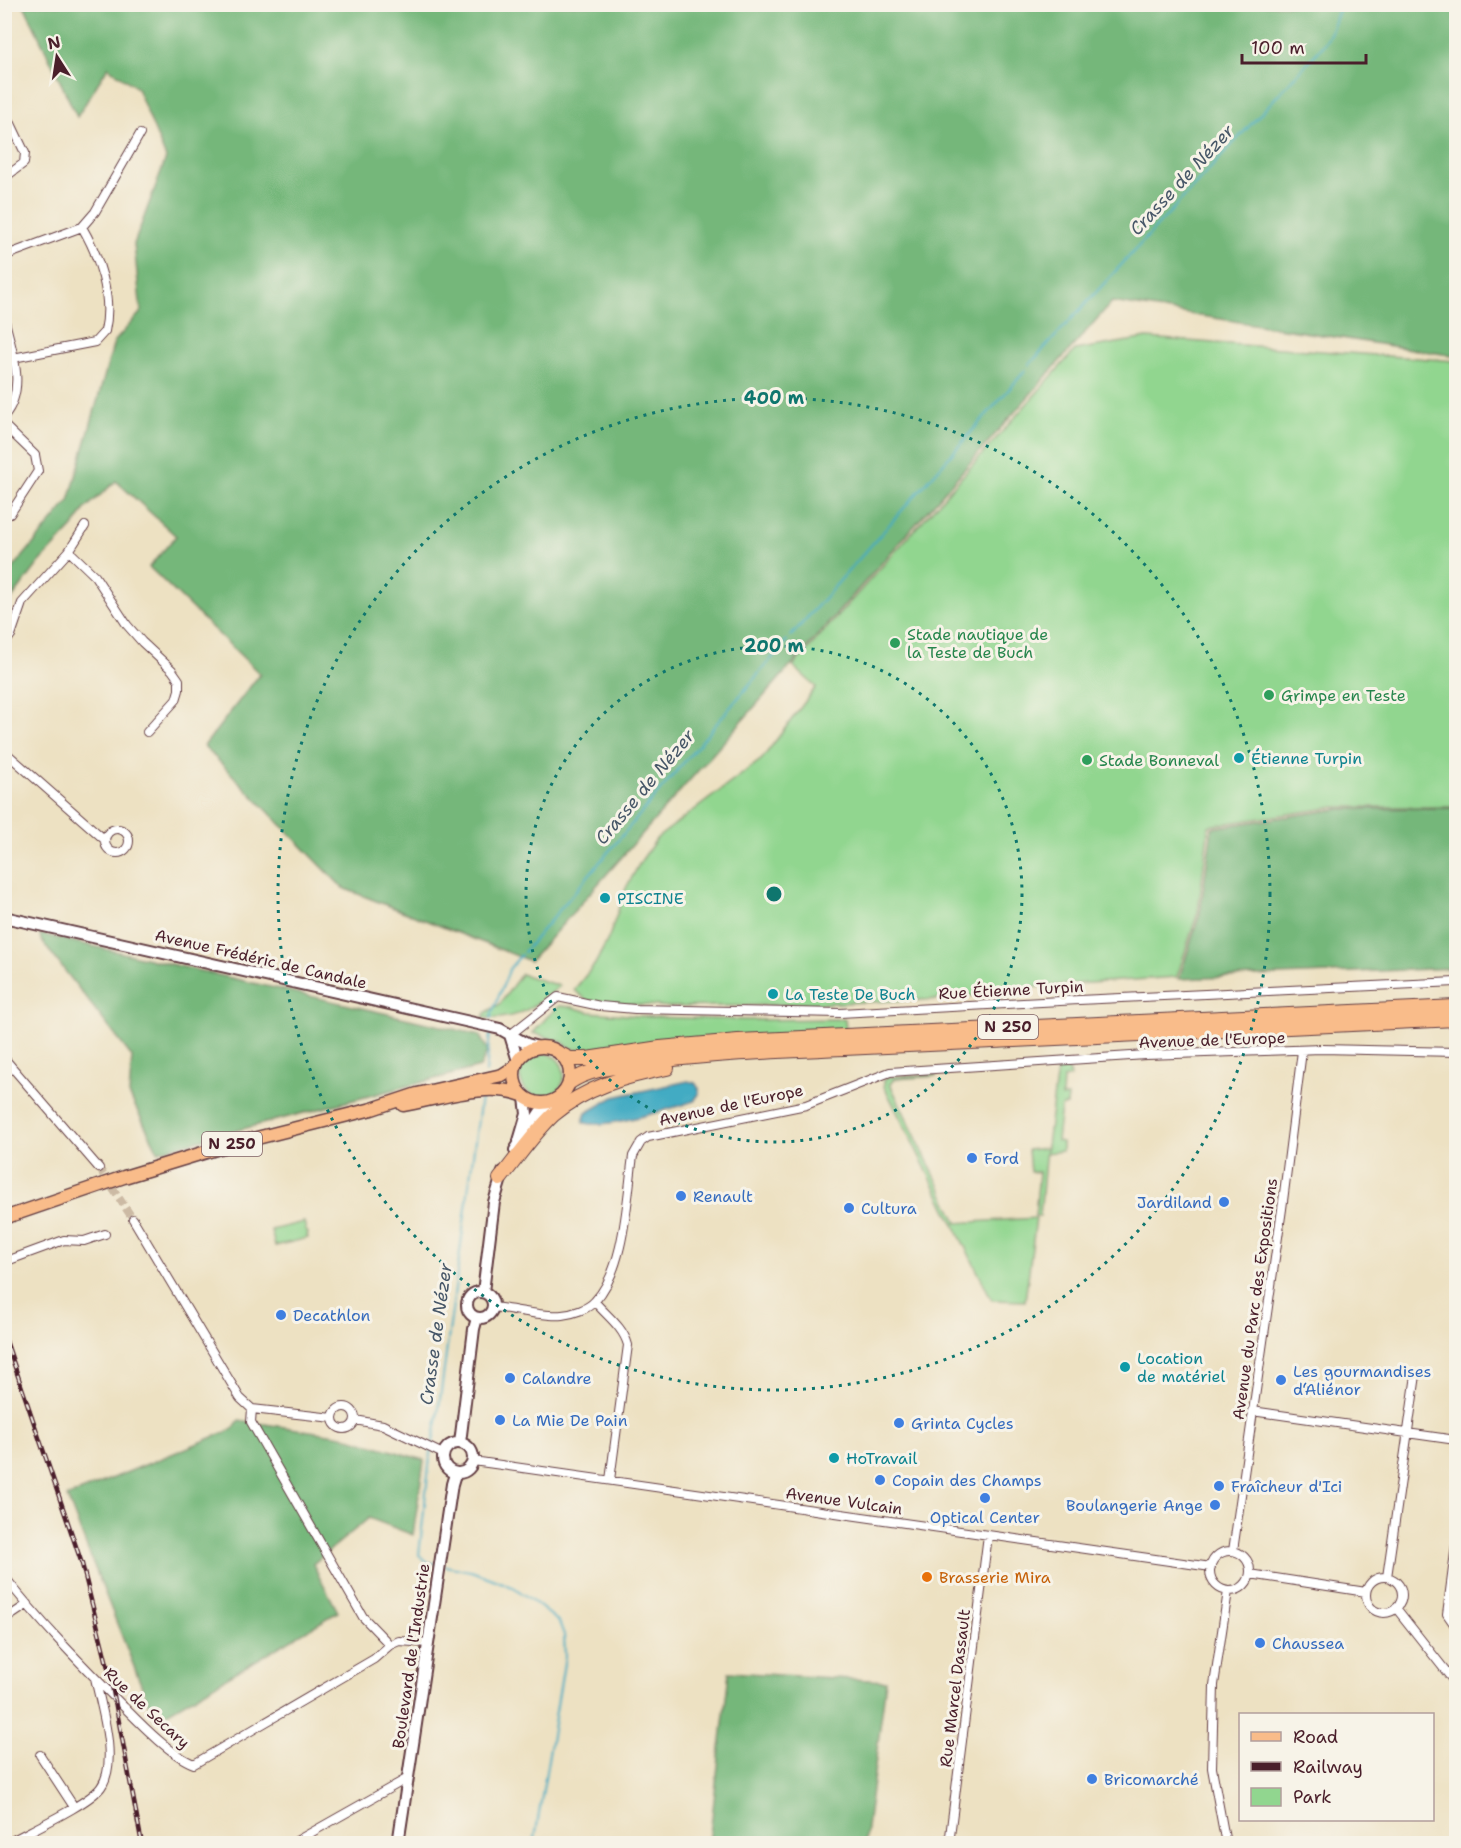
<svg xmlns="http://www.w3.org/2000/svg" width="1461" height="1848" font-family="'Shantell Sans',sans-serif">
<style>
.green{fill:#91d68f;stroke:#6e7a5d;stroke-width:1.5}
.forest{fill:#74b77a;stroke:#5f6b52;stroke-width:1.5}
.water{fill:#43abc3;stroke:#466577;stroke-width:1.5}
.lines{fill:none;stroke-linecap:round;stroke-linejoin:round}
.stream{stroke:#43abc3;stroke-width:2}
.minor-tunnel{stroke:#ccbaa4;stroke-width:8;stroke-dasharray:8 4;stroke-linecap:butt}
.minor-casing{stroke:#623c42;stroke-width:10}
.tertiary-casing{stroke:#623c42;stroke-width:14}
.primary-casing{stroke:#623c42;stroke-width:15}
.trunk-casing{stroke:#623c42;stroke-width:16}
.minor{stroke:#fff;stroke-width:8}
.tertiary{stroke:#fff;stroke-width:10}
.primary{stroke:#f9bc8a;stroke-width:12}
.trunk{stroke:#f9bc8a;stroke-width:14}
.rail-casing{stroke:#4a1f2b;stroke-width:4.5}
.rail{stroke:#f7f3e8;stroke-width:2;stroke-dasharray:7;stroke-linecap:butt}
.ring{fill:none;stroke:#0f766e;stroke-width:3;stroke-dasharray:3 6}
.leisure-dot{fill:#2e9e5b;stroke:#f7f3e8;stroke-width:2}
.culture-dot{fill:#0f9aa8;stroke:#f7f3e8;stroke-width:2}
.shop-dot{fill:#3f7fe0;stroke:#f7f3e8;stroke-width:2}
.food-dot{fill:#e8710a;stroke:#f7f3e8;stroke-width:2}
.labels{text-anchor:middle;dominant-baseline:central;stroke-width:6;stroke-linejoin:round;paint-order:stroke}
.shield{fill:#f7f3e8;stroke:#7e5f64;stroke-width:1.5}
.shield-label{font-size:15px;font-weight:bold;fill:#4a1f2b}
.leisure-label{font-size:16px;fill:#27864d;stroke:#f7f3e8;text-anchor:start}
.culture-label{font-size:16px;fill:#0d838f;stroke:#f7f3e8;text-anchor:start}
.street-label{font-size:16px;fill:#4a1f2b;stroke:#f7f3e8}
.shop-label{font-size:16px;fill:#366cbe;stroke:#f7f3e8;text-anchor:start}
.food-label{font-size:16px;fill:#c56008;stroke:#f7f3e8;text-anchor:start}
.water-label{font-size:18px;font-style:italic;fill:#475768;stroke:#f7f3e8}
.centre{fill:#0f766e;stroke:#f7f3e8;stroke-width:3}
.ring-label{font-size:18px;text-anchor:middle;font-weight:bold;fill:#0f766e;stroke:#f7f3e8;stroke-width:6;stroke-linejoin:round;paint-order:stroke}
</style>
<rect width="100%" height="100%" fill="#f7f3e8"/>
<filter id="ink" filterUnits="userSpaceOnUse"><feTurbulence type="fractalNoise" baseFrequency=".0167" numOctaves="2"/><feDisplacementMap in="SourceGraphic" scale="12" xChannelSelector="R" yChannelSelector="G"/><feConvolveMatrix kernelMatrix="1 2 1 2 8 2 1 2 1" color-interpolation-filters="sRGB"/></filter>
<filter id="wash" filterUnits="userSpaceOnUse"><feTurbulence type="fractalNoise" baseFrequency=".008" numOctaves="4" result="noise"/><feDisplacementMap in="SourceGraphic" scale="24" xChannelSelector="R" yChannelSelector="G"/><feGaussianBlur stdDeviation="1.35" result="paint"/><feColorMatrix in="noise" values="0 0 0 0 0 0 0 0 0 0 0 0 0 0 0 0 0 1.4 0 .05"/><feComposite in="paint" operator="in"/></filter>
<g filter="url(#wash)">
<rect width="100%" height="100%" fill="#ede1c2"/>
<path class="green" d="M1147,338l309,23v446h-121l-126,19 -11,86 -21,65 -132,9 -98,13 -161,6 -115,2 -83,-6 -14,-11 21,-26 14,-27 17,-49 15,-27 16,-23 105,-79 54,-72 -23,-21 282,-316z
M521,974l39,12c-25,20 -42,35 -77,32l2,-5 15,-9z
M559,1006l13,1 17,5 63,5 94,3 99,-1 1,12 -251,21 -22,-3 -13,-8 -27,-8 14,-16z
M520 1075a22 22 0 1 1 44 0a22 22 0 1 1-44 0Z
M1064,1066l4,2 2,9 -7,2 -1,18 6,-1 -1,9 -6,2 -4,34 5,1v9l-16,2 11,-83h-20l2,-2z
M936,1074v2l-42,3 -4,5 67,138 -1,1 80,-5 -11,83 -33,-1 -108,-214v-6l3,-3z
M1046,1148l-6,68h-5l4,-44h-9l-2,-22z
M304,1222l4,16 -33,8 -4,-16z"/>
<path class="forest" d="M24,5h1432v351l-344,-54 -582,659 -187,-73 -139,-142 56,-72 -111,-107 27,-31 -60,-55 -31,28 -12,18 -34,36 -34,45v-30l64,-77 45,-159 27,-30 -7,-68 32,-86 -29,-70 -29,-21 -31,50z
M1456,808v160l-277,11 21,-66 12,-85 126,-19z
M40,934l439,101 9,15 -8,17 -322,84 -29,-57 3,-37 -91,-117z
M239,1420l103,16 82,24 -11,75 -44,-17 -56,46 25,48 -183,108 -88,-223 166,-68z
M729,1672l157,9 -21,162h-156z"/>
<path class="water" d="M688,1081l7,2 4,5v6l-5,7c-21,7 -94,30 -111,21l3,-9 28,-16z"/>
<g class="lines">
<path class="stream" d="M1029,365l295,-320 7,-13 10,-28
M791,636l235,-266
M524,952l263,-312
M491,1019l1,-6 18,-45 11,-13
M486,1072l4,-38
M436,1564l-8,-2 -9,-7 11,-98 7,-36 44,-324
M445,1566l26,5 22,8 22,9 19,14 25,20 5,13 1,22 -31,187"/>
</g>
</g>
<g filter="url(#ink)">
<g class="lines">
<path class="minor-tunnel" d="M99,1168l34,51"/>
<defs>
<path id="minor" d="M4,109l21,44 -1,10 -20,15
M4,256l78,-29 13,-15 45,-78
M4,317c7,32 24,71 0,99
M13,358l82,-16 10,-11c8,-34 -6,-75 -23,-104
M4,425l31,30 3,16 -28,43 -6,3
M69,551l26,25 32,49 15,17 30,28 7,10v10l-3,10 -29,32
M4,645l7,-10 11,-32 47,-52 16,-25
M4,751l101,89
M105 841a12 12 0 1 1 24 0a12 12 0 1 1-24 0Z
M510,1035l48,-38 42,9 35,3 205,4 239,-13 377,-18
M4,1058l95,110
M133,1219l107,179 12,11
M4,1262l60,-22 20,1 21,-7
M595,1302c12,14 28,25 33,43l-18,135
M493,1307c20,2 51,10 69,8 11,-1 26,-6 33,-14 30,-32 32,-103 38,-145l8,-14 7,-5 158,-32 84,-33 256,-17 176,-6 134,3
M333 1418a11 11 0 1 1 22 0a11 11 0 1 1-22 0Z
M252,1409l-1,13 112,195 27,28 9,-4 29,2
M252,1409l81,9
M1252,1411l204,29
M355,1420l28,5 60,29
M473,1461l738,106
M1456,1545l-9,69 9,13
M1233,1551l49,-342 20,-158
M1210 1571a20 20 0 1 1 40 0a20 20 0 1 1-40 0Z
M1250,1574l116,18
M4,1576c35,45 75,86 116,127 18,18 50,52 74,61l180,-105 16,-14
M1387,1577l29,-202
M1366 1595a18 18 0 1 1 36 0a18 18 0 1 1-36 0Z
M1396,1608l60,76
M4,1620l24,-16
M1456,1702v9
M40,1755l34,52
M6,1844c21,-12 83,-40 95,-57 18,-25 0,-81 -6,-109
M291,1844l117,-66
M949,1844l39,-309
M1226,1844l-14,-76 2,-83 14,-94"/>
<path id="tertiary" d="M4,917l479,108 17,4 27,15 11,3
M510,1035l8,26
M519,1141l8,-27 -2,-16
M515,1150l25,-38 13,-11
M467 1305a13 13 0 1 1 26 0a13 13 0 1 1-26 0Z
M483,1292l11,-90 9,-30
M443 1458a15 15 0 1 1 30 0a15 15 0 1 1-30 0Z
M460,1443l14,-114 3,-11
M398,1844l54,-360 3,-10"/>
<path id="primary" d="M514 1075a28 28 0 1 1 56 0a28 28 0 1 1-56 0Z
M403,1105c36,-6 85,-24 119,-10
M4,1218l120,-41 105,-32 143,-36 45,-15 85,-19 14,-9"/>
<path id="trunk" d="M562,1055l8,4h17l73,-11 78,-7 718,-34
M570,1082c19,-13 44,-15 65,-18 69,-10 139,-13 209,-16 204,-10 408,-19 612,-29
M500,1179c17,-21 33,-45 53,-64 33,-28 73,-39 114,-47"/>
</defs>
<use href="#minor" class="minor-casing"/>
<use href="#tertiary" class="tertiary-casing"/>
<use href="#primary" class="primary-casing"/>
<use href="#trunk" class="trunk-casing"/>
<use href="#minor" class="minor"/>
<use href="#tertiary" class="tertiary"/>
<use href="#primary" class="primary"/>
<use href="#trunk" class="trunk"/>
<defs>
<path id="rail" d="M4,1335l78,229 29,116 31,164"/>
</defs>
<use href="#rail" class="rail-casing"/>
<use href="#rail" class="rail"/>
</g>
</g>
<g class="ring">
<circle cx="774" cy="894" r="248"/>
<circle cx="774" cy="894" r="496"/>
</g>
<g class="leisure-dot">
<circle cx="895" cy="643" r="6"/>
<circle cx="1269" cy="695" r="6"/>
<circle cx="1087" cy="760" r="6"/>
</g>
<g class="culture-dot">
<circle cx="1239" cy="758" r="6"/>
<circle cx="605" cy="898" r="6"/>
<circle cx="773" cy="994" r="6"/>
<circle cx="1125" cy="1367" r="6"/>
<circle cx="834" cy="1458" r="6"/>
</g>
<g class="shop-dot">
<circle cx="972" cy="1158" r="6"/>
<circle cx="681" cy="1196" r="6"/>
<circle cx="1224" cy="1202" r="6"/>
<circle cx="849" cy="1208" r="6"/>
<circle cx="281" cy="1315" r="6"/>
<circle cx="510" cy="1378" r="6"/>
<circle cx="1281" cy="1380" r="6"/>
<circle cx="500" cy="1420" r="6"/>
<circle cx="899" cy="1423" r="6"/>
<circle cx="880" cy="1480" r="6"/>
<circle cx="1219" cy="1486" r="6"/>
<circle cx="985" cy="1498" r="6"/>
<circle cx="1215" cy="1505" r="6"/>
<circle cx="1260" cy="1643" r="6"/>
<circle cx="1092" cy="1779" r="6"/>
</g>
<circle class="food-dot" cx="927" cy="1577" r="6"/>
<g class="labels">
<g class="shield">
<rect x="978" y="1015" width="60" height="24" rx="4.5"/>
<rect x="202" y="1132" width="60" height="24" rx="4.5"/>
</g>
<g class="shield-label">
<text x="1008" y="1027">N 250</text>
<text x="232" y="1144">N 250</text>
</g>
<g class="leisure-label">
<text x="907" y="634">Stade nautique de<tspan x="907" dy="18">la Teste de Buch</tspan></text>
<text x="1281" y="695">Grimpe en Teste</text>
<text x="1099" y="760">Stade Bonneval</text>
</g>
<g class="culture-label">
<text x="1251" y="758">Étienne Turpin</text>
<text x="617" y="898">PISCINE</text>
<text x="785" y="994">La Teste De Buch</text>
<text x="1137" y="1358">Location<tspan x="1137" dy="18">de matériel</tspan></text>
<text x="846" y="1458">HoTravail</text>
</g>
<g class="street-label">
<text transform="translate(261 959) rotate(13)">Avenue Frédéric de Candale</text>
<text transform="translate(1011 990) rotate(-3)">Rue Étienne Turpin</text>
<text transform="translate(1212 1040) rotate(-2)">Avenue de l'Europe</text>
<text transform="translate(731 1105) rotate(-12)">Avenue de l'Europe</text>
<text transform="translate(1255 1299) rotate(-82)">Avenue du Parc des Expositions</text>
<text transform="translate(844 1501) rotate(8)">Avenue Vulcain</text>
<text transform="translate(411 1656) rotate(-82)">Boulevard de l'Industrie</text>
<text transform="translate(955 1688) rotate(-83)">Rue Marcel Dassault</text>
<text transform="translate(147 1708) rotate(43)">Rue de Secary</text>
</g>
<g class="shop-label">
<text x="984" y="1158">Ford</text>
<text x="693" y="1196">Renault</text>
<text x="1212" y="1202" text-anchor="end">Jardiland</text>
<text x="861" y="1208">Cultura</text>
<text x="293" y="1315">Decathlon</text>
<text x="1293" y="1371">Les gourmandises<tspan x="1293" dy="18">d‘Aliénor</tspan></text>
<text x="522" y="1378">Calandre</text>
<text x="512" y="1420">La Mie De Pain</text>
<text x="911" y="1423">Grinta Cycles</text>
<text x="892" y="1480">Copain des Champs</text>
<text x="1231" y="1486">Fraîcheur d'Ici</text>
<text x="1203" y="1505" text-anchor="end">Boulangerie Ange</text>
<text x="985" y="1517" text-anchor="middle">Optical Center</text>
<text x="1272" y="1643">Chaussea</text>
<text x="1104" y="1779">Bricomarché</text>
</g>
<g class="food-label">
<text x="939" y="1577">Brasserie Mira</text>
</g>
<g class="water-label">
<text transform="translate(1182 180) rotate(-47)">Crasse de Nézer</text>
<text transform="translate(645 787) rotate(-50)">Crasse de Nézer</text>
<text transform="translate(436 1334) rotate(-82)">Crasse de Nézer</text>
</g>
</g>
<circle cx="774" cy="894" r="9" class="centre"/>
<g class="ring-label">
<text x="774" y="404">400 m</text>
<text x="774" y="652">200 m</text>
</g>
<rect width="1461" height="1848" fill="none" stroke="#f7f3e8" stroke-width="24"/>
<rect x="1239" y="1713" width="195" height="108" fill="#f7f3e8" stroke="#b29e9c" stroke-width="1.5"/>
<rect x="1251" y="1732" width="30" height="9" fill="#f9bc8a" stroke="#b29e9c" stroke-width="1.5"/>
<text x="1293" y="1743" font-size="18" fill="#4a1f2b">Road</text>
<rect x="1251" y="1762" width="30" height="9" fill="#4a1f2b" stroke="#b29e9c" stroke-width="1.5"/>
<text x="1293" y="1773" font-size="18" fill="#4a1f2b">Railway</text>
<rect x="1251" y="1788" width="30" height="18" fill="#91d68f" stroke="#b29e9c" stroke-width="1.5"/>
<text x="1293" y="1803" font-size="18" fill="#4a1f2b">Park</text>
<g transform="translate(57 57) rotate(348)" stroke="#f7f3e8" stroke-width="4.5" paint-order="stroke">
<path d="M0-4.5L10 22L0 15L-10 22Z" fill="#4a1f2b"/>
<text y="-9" font-size="16" font-weight="bold" text-anchor="middle" fill="#4a1f2b">N</text>
</g>
<path d="M1242 54v9h124v-9" fill="none" stroke="#4a1f2b" stroke-width="3"/>
<text x="1251" y="54" font-size="18" fill="#4a1f2b" stroke="#f7f3e8" stroke-width="4.5" paint-order="stroke">100 m</text>
</svg>
